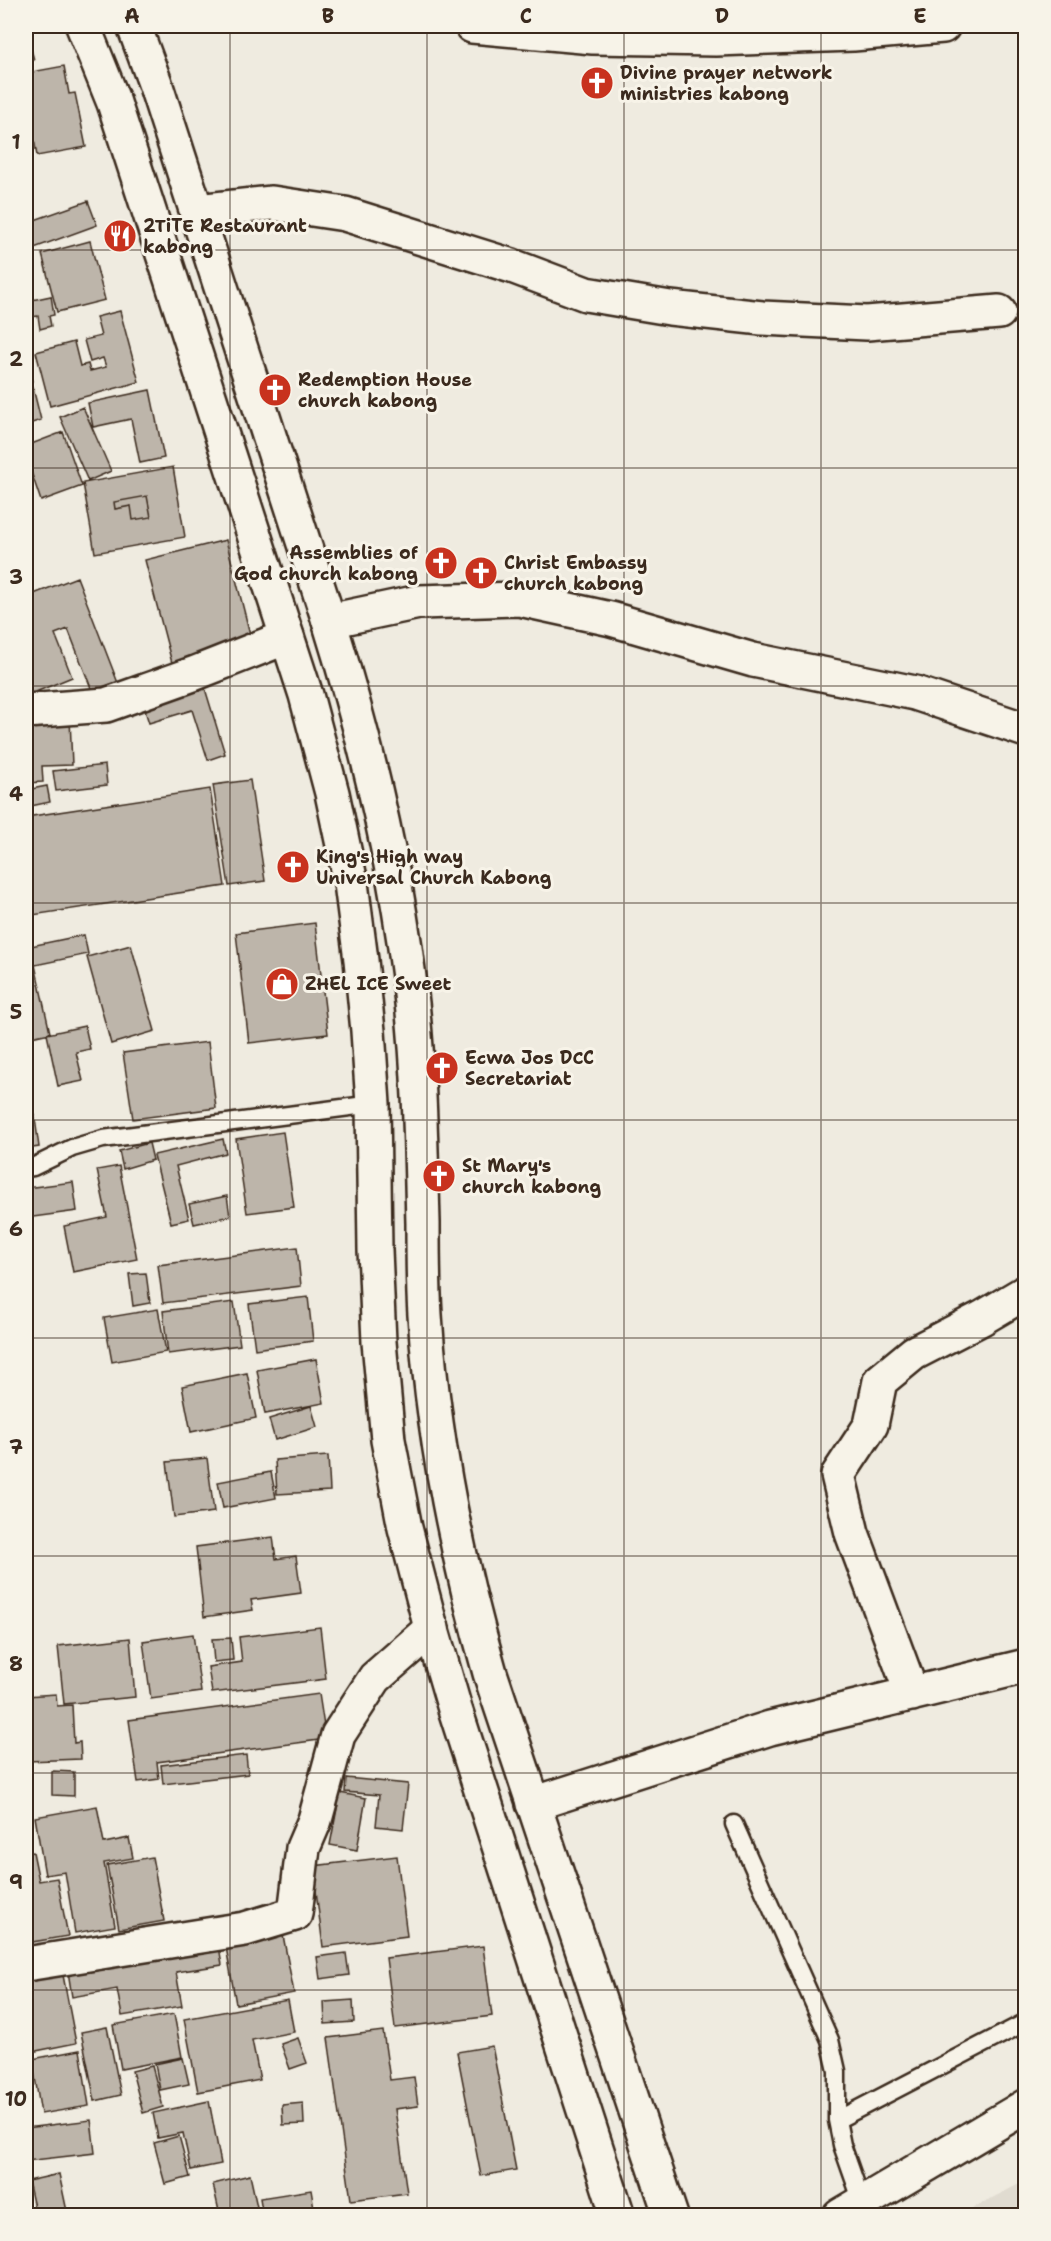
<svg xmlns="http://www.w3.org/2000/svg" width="1051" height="2241" font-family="'Shantell Sans',sans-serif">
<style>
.built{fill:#e0dbd0}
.building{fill:#bdb5aa;stroke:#3b2a1e;stroke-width:1.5;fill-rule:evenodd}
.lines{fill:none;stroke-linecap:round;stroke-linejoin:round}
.service-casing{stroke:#3b2a1e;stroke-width:21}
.minor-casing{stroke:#3b2a1e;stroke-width:38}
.tertiary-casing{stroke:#3b2a1e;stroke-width:38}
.service{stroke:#f7f3e8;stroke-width:16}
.minor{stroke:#f7f3e8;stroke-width:33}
.tertiary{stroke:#f7f3e8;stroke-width:33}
.grid{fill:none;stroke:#3b2a1e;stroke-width:1.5;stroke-opacity:0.55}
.labels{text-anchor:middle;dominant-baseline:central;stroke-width:6;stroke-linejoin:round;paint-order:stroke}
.poi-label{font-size:18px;font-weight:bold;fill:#3b2a1e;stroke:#f7f3e8;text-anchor:start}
.neatline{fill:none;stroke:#3b2a1e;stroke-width:2}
.grid-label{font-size:20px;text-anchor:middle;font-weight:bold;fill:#3b2a1e}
</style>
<rect width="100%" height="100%" fill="#efebe0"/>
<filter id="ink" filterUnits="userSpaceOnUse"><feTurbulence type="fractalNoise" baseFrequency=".0167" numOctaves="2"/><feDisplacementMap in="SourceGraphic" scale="12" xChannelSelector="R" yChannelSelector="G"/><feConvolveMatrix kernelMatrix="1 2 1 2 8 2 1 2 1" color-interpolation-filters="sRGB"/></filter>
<g filter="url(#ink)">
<path class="built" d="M1025,2181v34h-66z"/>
<path class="building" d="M26,30l8,30 -8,2z
M64,66l5,28 6,-1 11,54 -49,9 -11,-62v-21z
M88,201l9,24 -71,26v-28z
M90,241l15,59 -48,12 -15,-58z
M51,296l3,19 -5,1 2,10 -11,3 -2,-13 -8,1 -3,-16z
M120,311l19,71 -89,24 -14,-54 38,-10 6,24 8,-2 2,7 16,-4 -3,-9 -13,4 -6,-22 17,-4 -5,-19z
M26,361l6,20 -6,2z
M33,388l8,32 -15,5v-36z
M150,390l14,68 -24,5 -9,-44 -38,8 -5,-24z
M83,407l28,64 -23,10 -28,-64z
M63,432l19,54 -41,15 -15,-44v-11z
M173,467l12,70 -90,16 -12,-70zM147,496l4,21 -18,3 -2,-14 -16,3 -1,-7z
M147,496l4,21 -18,3 -2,-14 -16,3 -1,-7z
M226,540l26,102 -80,21 -27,-103z
M77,577l41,106 -25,10 -25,-64 -13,5 17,43 -46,19v-99z
M203,682l22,72 -17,6 -16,-50 -43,13 -7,-22z
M70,719l2,46 -30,1 1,16 -17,1v-62z
M105,765l2,20 -51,6 -3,-20z
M250,780l15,101 -36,5 -16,-101z
M47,786l3,16 -24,5v-17z
M210,789l15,97 -199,30v-99z
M315,923l13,111 -79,9 -13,-110z
M84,935l4,19 -53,11 15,68 -19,4 -5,-23v-67z
M131,945l24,86 -44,13 -24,-87z
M85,1026l5,23 -14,3 7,29 -25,5 -11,-52z
M208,1042l8,66 -83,11 -10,-66z
M30,1083l9,64 -13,2v-65z
M283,1132l11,75 -47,6 -11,-74z
M223,1139l3,14 -50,13 13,53 -18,4 -17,-68z
M149,1143l4,17 -30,9 -4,-18z
M119,1166l18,93 -64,13 -9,-46 43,-9 -10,-47z
M73,1182l4,29 -51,7v-30z
M227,1196l3,20 -36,8 -5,-20z
M297,1247l4,39 -138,17 -5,-38z
M146,1273l4,30 -17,3 -4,-32z
M308,1297l5,44 -58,8 -6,-45z
M234,1302l6,43 -72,9 -5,-43z
M158,1309l8,43 -54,10 -8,-44z
M316,1359l8,44 -59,11 -8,-44z
M247,1373l9,45 -65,14 -9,-46z
M311,1406l6,21 -42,13 -6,-21z
M328,1456l2,35 -53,3 -2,-34z
M207,1458l7,54 -40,5 -7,-55z
M271,1472l5,26 -53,10 -5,-26z
M273,1537l3,22 20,-3 5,37 -50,7 2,10 -49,7 -8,-70z
M320,1627l6,52 -114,14 -4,-26 34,-5 -3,-25z
M193,1634l8,58 -50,7 -8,-58z
M130,1638l5,59 -71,7 -6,-58z
M231,1638l2,22 -19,2 -2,-23z
M56,1694l1,12 15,-1 2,38 6,-1 1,17 -54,2 -1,-65z
M319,1694l7,45 -169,23 2,17 -21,3 -9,-62z
M246,1755l2,19 -85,10 -2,-19z
M52,1771l22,1v24l-22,-1z
M346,1778l62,6 -5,45 -27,-3 3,-31 -34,-3z
M340,1793l26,5 -9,52 -27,-5z
M97,1806l7,37 25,-5 4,20 -29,5 11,63 -40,7 -10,-61 -20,3 -10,-58z
M33,1852l6,29 18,-3 11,58 -42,7v-90z
M397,1856l10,80 -84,11 -10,-81z
M152,1857l12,64 -45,8 -12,-64z
M282,1930l12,63 -58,11 -11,-63z
M219,1946l3,19 -46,7 6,34 -60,10 -5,-27 -45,8 -4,-26z
M483,1946l9,70 -97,12 -9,-70z
M346,1953l3,22 -29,4 -3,-22z
M62,1970l14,73 -50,10v-76z
M288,2000l6,32 -42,8 8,40 -62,12 -14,-73z
M353,2000l1,22 -29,2 -1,-22z
M174,2014l8,43 -61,12 -8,-44z
M107,2027l14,68 -26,6 -14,-69z
M383,2031l7,49 24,-3 4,29 -23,3 12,84 -56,7 -23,-162z
M298,2038l9,25 -17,6 -9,-25z
M492,2046l24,124 -35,6 -24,-124z
M80,2050l9,56 -48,8 -9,-55z
M183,2058l6,26 -29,6 -5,-26z
M152,2066l11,41 -20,6 -11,-42z
M209,2101l12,63 -30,6 -8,-37 -25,5 -5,-25z
M303,2103l1,21 -21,1 -1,-20z
M91,2120l4,33 -69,8v-33z
M179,2136l11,41 -25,7 -11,-41z
M59,2174l9,42h-32l-8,-35z
M250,2175l9,41h-39l-7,-32z
M311,2190l4,24 -52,2 -3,-18z"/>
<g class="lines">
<defs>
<path id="service" d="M26,1168l7,-1 39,-19 31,-9 270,-35
M734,1824l96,216 7,31v49l5,25 20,57
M837,2120l189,-98"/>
<path id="minor" d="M472,26l121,11 123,2 137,-5 90,-8
M197,211l75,-8 73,11 167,52 74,28 84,14 92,10 105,5 132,-11
M329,621l90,-19 100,-3 92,20 142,41 162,33 111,37
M26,711l80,-6 87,-31 94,-37
M912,1694l-60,-161 -14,-58 33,-50 9,-44 34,-28 68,-35 44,-26
M533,1804l237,-76 256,-62
M26,1964l219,-35 50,-15 8,-66 12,-28 23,-85 37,-57 57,-50
M840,2216l186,-110"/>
<path id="tertiary" d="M83,26l31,77 192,592 26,98 19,90 10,77 7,71 5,73 2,146 4,92 9,98 17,88 24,92 26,89 163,507
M134,26l21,57 174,538c39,125 69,253 83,382 8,74 9,147 11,220 0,31 0,61 2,92 8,124 31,239 65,358l181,543"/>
</defs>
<use href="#service" class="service-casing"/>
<use href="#minor" class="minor-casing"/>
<use href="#tertiary" class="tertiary-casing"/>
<use href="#service" class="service"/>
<use href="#minor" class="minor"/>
<use href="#tertiary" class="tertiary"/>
</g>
</g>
<path class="grid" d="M230,26v2190M427,26v2190M624,26v2190M821,26v2190M26,250h1000M26,468h1000M26,686h1000M26,903h1000M26,1120h1000M26,1338h1000M26,1556h1000M26,1773h1000M26,1990h1000"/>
<defs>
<symbol id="church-disc" viewBox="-11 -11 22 22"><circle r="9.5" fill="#c8321e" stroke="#f7f3e8"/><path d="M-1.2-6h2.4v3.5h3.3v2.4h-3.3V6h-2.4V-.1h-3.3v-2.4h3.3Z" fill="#fff"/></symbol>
<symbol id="restaurant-disc" viewBox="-11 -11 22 22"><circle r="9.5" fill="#c8321e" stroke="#f7f3e8"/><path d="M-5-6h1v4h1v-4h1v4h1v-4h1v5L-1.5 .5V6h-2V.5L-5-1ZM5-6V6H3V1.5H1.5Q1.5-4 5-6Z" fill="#fff"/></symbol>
<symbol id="shop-disc" viewBox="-11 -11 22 22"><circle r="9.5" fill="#c8321e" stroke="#f7f3e8"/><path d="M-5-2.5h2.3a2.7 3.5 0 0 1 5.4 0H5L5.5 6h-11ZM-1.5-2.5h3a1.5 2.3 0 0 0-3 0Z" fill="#fff"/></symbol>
</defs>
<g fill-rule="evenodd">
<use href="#church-disc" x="578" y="64" width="38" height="38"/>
<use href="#restaurant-disc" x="101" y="217" width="38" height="38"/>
<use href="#church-disc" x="256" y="371" width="38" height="38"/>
<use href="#church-disc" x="422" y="544" width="38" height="38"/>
<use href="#church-disc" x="462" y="554" width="38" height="38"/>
<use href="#church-disc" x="274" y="848" width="38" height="38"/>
<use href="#shop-disc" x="263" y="965" width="38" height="38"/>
<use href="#church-disc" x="423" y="1049" width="38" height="38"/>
<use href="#church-disc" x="420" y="1157" width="38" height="38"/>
</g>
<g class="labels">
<g class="poi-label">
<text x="620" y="73">Divine prayer network<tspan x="620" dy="21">ministries kabong</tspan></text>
<text x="143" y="226">2TiTE Restaurant<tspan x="143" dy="21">kabong</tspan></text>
<text x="298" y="380">Redemption House<tspan x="298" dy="21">church kabong</tspan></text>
<text x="418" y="553" text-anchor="end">Assemblies of<tspan x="418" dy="21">God church kabong</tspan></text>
<text x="504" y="563">Christ Embassy<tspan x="504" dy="21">church kabong</tspan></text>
<text x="316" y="857">King's High way<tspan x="316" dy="21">Universal Church Kabong</tspan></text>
<text x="305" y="984">ZHEL ICE Sweet</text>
<text x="465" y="1058">Ecwa Jos DCC<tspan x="465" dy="21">Secretariat</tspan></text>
<text x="462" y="1166">St Mary's<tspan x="462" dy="21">church kabong</tspan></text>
</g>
</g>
<rect width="1051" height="2241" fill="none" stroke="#f7f3e8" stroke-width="66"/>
<rect x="33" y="33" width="985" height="2175" class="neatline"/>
<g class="grid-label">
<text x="132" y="23">A</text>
<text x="328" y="23">B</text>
<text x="526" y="23">C</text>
<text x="722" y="23">D</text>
<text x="920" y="23">E</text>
<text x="16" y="149">1</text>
<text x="16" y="366">2</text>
<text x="16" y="584">3</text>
<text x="16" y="801">4</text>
<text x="16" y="1019">5</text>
<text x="16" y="1236">6</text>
<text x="16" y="1454">7</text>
<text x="16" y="1671">8</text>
<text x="16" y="1889">9</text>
<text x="16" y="2106">10</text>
</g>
</svg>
